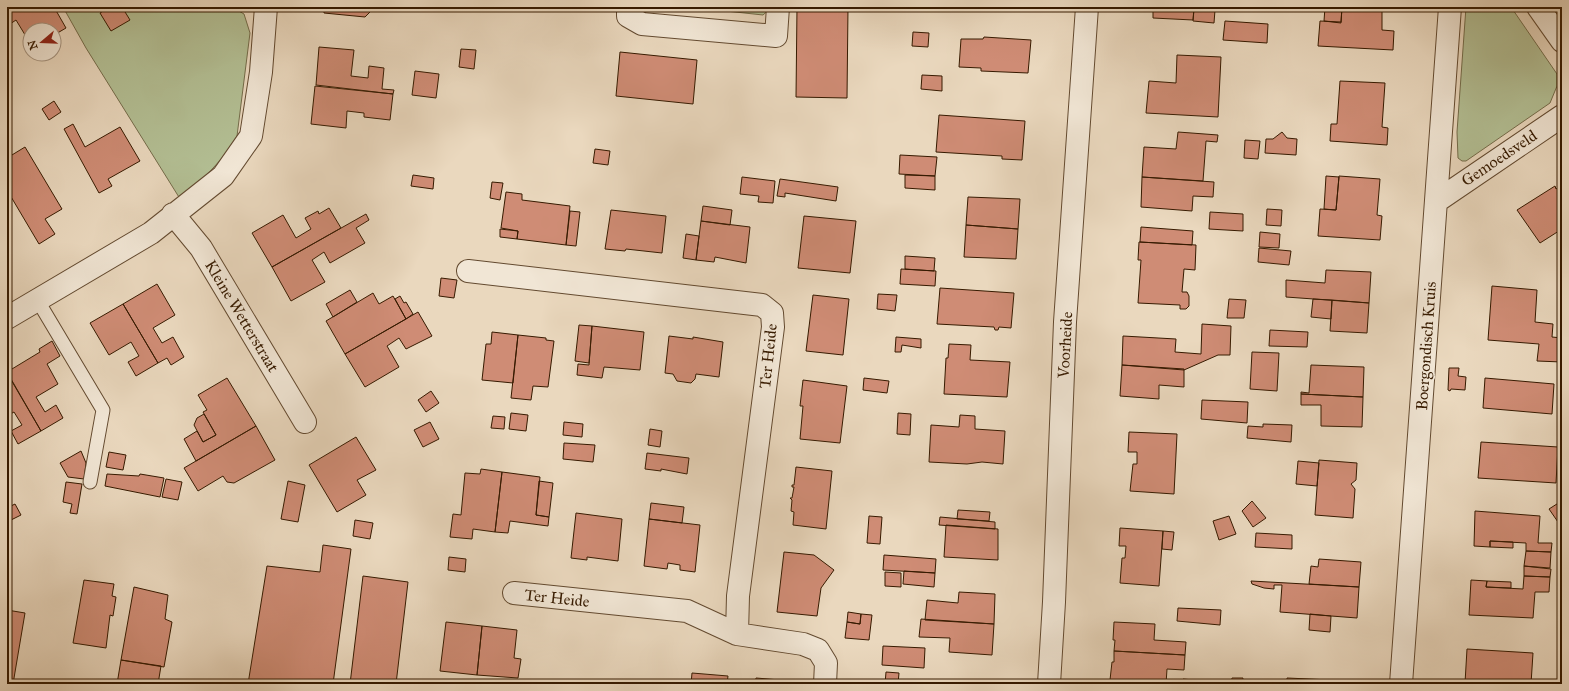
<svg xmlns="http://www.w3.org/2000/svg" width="1569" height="691" font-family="'IM FELL Great Primer',serif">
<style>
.green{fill:#b3bf94;stroke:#746c4a}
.building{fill:#cf8c75;stroke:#361a00}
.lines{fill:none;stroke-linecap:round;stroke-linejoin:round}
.lane-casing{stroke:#634a30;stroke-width:15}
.street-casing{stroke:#634a30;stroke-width:24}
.lane{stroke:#f1e6d5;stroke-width:13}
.street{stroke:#f1e6d5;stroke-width:22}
.labels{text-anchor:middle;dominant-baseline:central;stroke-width:3.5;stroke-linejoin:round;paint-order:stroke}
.street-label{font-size:16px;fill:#361a00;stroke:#f1e6d5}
</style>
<rect width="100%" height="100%" fill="#ead8be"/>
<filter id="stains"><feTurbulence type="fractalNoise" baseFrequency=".005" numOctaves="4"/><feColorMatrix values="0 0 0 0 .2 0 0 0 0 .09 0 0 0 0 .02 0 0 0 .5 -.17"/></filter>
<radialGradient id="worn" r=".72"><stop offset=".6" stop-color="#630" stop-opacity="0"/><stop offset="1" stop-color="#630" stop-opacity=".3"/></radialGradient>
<path class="green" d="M63,7h169l12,7 6,19 -13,103 -13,20 -42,46 -96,-154z
M689,7h83l-9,8z
M1466,7h45l46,67v12l-7,17 -84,58h-4l-4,-3 -1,-26z"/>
<path class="building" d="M7,7h47l12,21 -12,7v-5h-24v13l-14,-23 -9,6z
M110,7h12l8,13 -19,11 -11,-18z
M324,7h51l-10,10 -41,-4z
M797,7h51l-1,91 -51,-1z
M1153,7h70l-1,3 -28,-2 -1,12 -40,-2z
M1325,7h17l-1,16 -17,-2z
M1342,7h44l-1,4h-3v19l12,1 -1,19 -75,-4 2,-25 21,1z
M1194,9l21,1 -1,13 -21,-2z
M1225,21l43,3 -1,19 -44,-3z
M913,32l16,1 -1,14 -16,-1z
M54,35l6,11 -6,3z
M984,37l47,3 -3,33 -47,-2v-3l-22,-1 2,-28h22z
M319,47l35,3 -3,26 17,2 1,-12 15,2 -2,21 12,1 -1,4 -77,-9z
M461,49l15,1 -2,19 -15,-2z
M620,52l77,8 -4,44 -77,-8z
M1177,55l44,2 -3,60 -72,-4 3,-32 27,2z
M415,71l24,3 -3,24 -24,-3z
M922,75l20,1v15l-21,-2z
M1340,81l45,2 -3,44 6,1 -1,17 -57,-4 1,-17h6z
M315,86l78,8 -3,26 -26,-3v-4l-17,-2 -1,17 -35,-4z
M54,101l7,11 -12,8 -7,-11z
M939,115l86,6 -3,39 -20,-1v-3l-66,-4z
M73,124l12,23 35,-20 20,34 -32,18 4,7 -13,7 -35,-64z
M1178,132l40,3 -1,7 -11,-1 -3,40 -61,-4 2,-30 32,2z
M1282,132l5,6 10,1 -1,16 -31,-2 1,-14h7z
M1245,140l15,1 -2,18 -14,-1z
M25,147l37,62 -17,10 10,15 -16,10 -32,-54v-15l4,-2 -4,-8v-7z
M595,149l15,2 -2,14 -15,-2z
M900,155l37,2 -2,19 -36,-2z
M413,175l21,3 -1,11 -22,-3z
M905,175l30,1v14l-30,-2z
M1326,176l13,1 -3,33 -12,-1z
M1339,176l41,3 -3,36 5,1 -2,24 -62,-4 2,-27 16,1z
M742,177l33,4 -2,22 -15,-1 1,-6 -19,-2z
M1142,177l72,5 -1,15 -20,-1 -1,15 -51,-4z
M780,179l58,8 -2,14 -51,-8v4l-8,-1z
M492,182l11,1 -3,17 -10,-2z
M1562,185v44l-22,14 -23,-33 38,-24 1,3z
M506,192l16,2v6l48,6 -4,39 -49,-6 1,-8 -17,-3z
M968,197l52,2 -2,30 -52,-4z
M703,206l29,4 -2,15 -29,-4z
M329,208l12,20 -69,39 -20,-34 31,-18 13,23 15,-9 -6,-11 13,-7 1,3z
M1267,209l15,1 -1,16 -15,-1z
M611,210l55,6 -4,37 -36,-4 -1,2 -20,-2z
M570,211l10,1 -4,34 -10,-1z
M1210,212l33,2v17l-34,-2z
M366,214l3,6 -13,8 9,15 -35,20 -6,-11 -12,8 13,22 -34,19 -19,-34z
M804,216l52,5 -6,52 -52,-5z
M701,221l49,6 -4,36 -31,-6 -1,5 -18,-2z
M966,225l52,4 -2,30 -52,-2z
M1141,227l52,4 -1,14 -52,-3z
M500,229l18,2 -1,8 -17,-2z
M1260,232l20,2 -1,14 -20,-1z
M686,234l13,2 -3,24 -13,-2z
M1139,242l57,3 -1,25 -11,-1 -2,23h5l2,4v10l-3,3h-6v-4l-42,-2 3,-43h-3z
M1259,248l32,3 -2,14 -31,-3z
M905,256l30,2 -1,13 -29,-2z
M901,269l35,2 -1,15 -35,-2z
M1326,270l45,2 -2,31 -83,-6v-17l39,3z
M441,278l16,2 -3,18 -15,-2z
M157,284l18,31 -22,13 9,15 11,-6 11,20 -13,8 -4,-7 -9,5 -35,-59z
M1492,286l45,4 -2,32 18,2 -1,13 10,1v24l-25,-1 2,-17 -51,-4z
M940,288l74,5 -3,35 -12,-1 -1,3h-3l-1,-3 -57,-3z
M350,290l7,12 -24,15 -7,-13z
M373,293l6,11 14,-8 13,23 -61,35 -19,-33z
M878,294l19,1 -2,16 -18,-2z
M813,295l36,4 -6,56 -37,-4z
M400,296l4,7 2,-1 7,12 -7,5 -11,-20z
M1229,299l17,1 -2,18h-17z
M1313,299l19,1 -1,19 -20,-2z
M1332,300l37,3 -2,30 -37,-2z
M123,304l35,59 -22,13 -8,-14 11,-6 -8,-14 -22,13 -19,-32z
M418,312l14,24 -26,13 -7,-11 -12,8 12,21 -34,20 -20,-33z
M1202,324l29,2 -1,29h-12l-34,15 -62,-5 1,-29 53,3 -1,13 26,2z
M579,325l13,1 -3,37 -14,-2z
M592,326l52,6 -4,38 -36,-3 -2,11 -25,-3 1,-11 11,1z
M1270,330l38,2 -1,15 -38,-1z
M492,332l26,3 -5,48 -31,-3 4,-36h5z
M518,335l28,3v2l8,1 -6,46 -15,-1 -2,14 -20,-2z
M669,336l24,3v-2l30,5 -4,35 -23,-3 -1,5 -4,4 -14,-2 -4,-7 -8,-1z
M896,337l25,2v9l-19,-3 -1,7h-6z
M52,341l8,15 -13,8 11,20 -22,13 9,15 11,-7 7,13 -22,13 -34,-59 33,-20 -1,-3z
M949,344l22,1 -1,15 40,2 -3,35 -63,-3 2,-36h2z
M1252,352l27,1 -2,38 -27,-2z
M1122,365l62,4v18l-25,-2v14l-39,-3z
M1311,365l53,2 -1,30 -62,-3v-2l8,1z
M1449,368h10l-1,8 8,1 -1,13 -14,-1 -1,2 -2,-1z
M7,373l34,58 -23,13 -7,-13 11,-6 -8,-13 -7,4z
M227,378l29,48 -60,35 -12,-22 13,-8 6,11 13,-7 -13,-23 4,-2 -9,-15z
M864,378l25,3 -2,12 -24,-3z
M1485,378l69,6 -2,30 -69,-6z
M803,380l44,6 -7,57 -40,-4 3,-33h-3z
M431,391l8,12 -13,9 -8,-12z
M1301,394l62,3 -1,30 -41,-1v-21h-20z
M1202,400l46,2 -1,21 -46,-4z
M511,413l17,2 -2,16 -17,-2z
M898,413l13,1 -1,21 -13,-1z
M204,414l12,21 -13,7 -9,-17 3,-7z
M960,415l15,1v13l30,2 -2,33 -21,-2 -15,2 -38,-2 2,-37 28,2z
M493,416l12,1 -1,12 -13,-1z
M430,422l9,17 -16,8 -9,-17z
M564,422l19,2 -1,13 -19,-2z
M1263,424l29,1 -1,17 -44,-4 1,-12 15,1z
M256,426l19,34 -41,23 -7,-1 -4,-6 -25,15 -14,-23z
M650,429l12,2 -2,16 -12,-2z
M1129,432l48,2 -3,60 -44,-3 3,-27h4v-12h-9z
M356,437l20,33 -19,10 9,15 -29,17 -28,-47z
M1481,442l77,5 -2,36 -78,-5z
M564,443l31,2 -2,17 -30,-3z
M81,451l5,12 -2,16 -16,-2 -8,-14z
M109,452l17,3 -3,15 -17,-3z
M647,453l42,5 -2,16 -26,-5v2l-16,-2z
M1319,460l38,3 -1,17 -5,4 4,5 -2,29 -38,-3z
M1298,461l21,2 -2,23 -21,-2z
M796,467l36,4 -6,58 -33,-4 1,-13 -3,-1 1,-11 -2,-2h2l2,-11h-2v-2h2z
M481,469l21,3 -7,60 -22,-3 -1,10 -22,-2 3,-23 8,1 4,-42 15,1z
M502,472l38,5 -4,38 13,2 -1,9 -38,-5 -2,12 -13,-1z
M107,474l32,2 1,-2 24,4 -4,19 -55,-11z
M166,479l16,3 -4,18 -16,-3z
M288,481l17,4 -7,37 -17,-3z
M539,481l14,2 -4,34 -13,-2z
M66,482l16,2 -5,30 -7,-1 2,-9 -9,-2z
M1252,501l14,17 -13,9 -11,-16z
M1560,502l2,3v15l-4,2 -9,-13z
M651,503l33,4 -2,16 -33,-4z
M15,504l6,11 -14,7v-14z
M958,510l32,2 -1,9 -32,-2z
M1475,511l65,5 -2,27h14l-1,9 -25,-1v-8l-36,-2v6l-16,-1z
M576,513l46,6 -4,42 -31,-4v3l-16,-2z
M869,516l13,1 -2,27 -13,-1z
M1229,516l7,18 -17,6 -6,-19z
M940,517l55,5v7l-56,-4z
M649,519l51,6 -5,47 -15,-2v-5l-12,-2 -1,6 -23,-3z
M355,520l18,3 -3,16 -17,-3z
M946,525l52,4v31l-54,-3z
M1120,528l43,3 -4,55 -39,-3 2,-25h3l1,-12h-7z
M1163,531l11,1 -2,18 -10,-1z
M1256,533l36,2v14l-37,-2z
M1490,541l23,1v6l-23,-1z
M323,545l28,4 -18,135h-85l19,-118 53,6z
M1526,551l25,1 -1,16 -26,-2z
M784,552l30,3 20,15 -13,18 -4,28 -40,-4z
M884,555l52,4 -1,14 -52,-3z
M449,557l17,2 -1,13 -17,-2z
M1319,559l42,3 -2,25 -50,-3 2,-18 7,1z
M1524,566l27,3 -1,8 -26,-1z
M904,571l31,2 -1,14 -31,-3z
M885,572l16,1v14l-16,-1z
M363,576l45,6 -12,102h-46z
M1524,576l26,1 -1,15h-14l-2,26 -64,-3 2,-35 16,1 -1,6 37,2z
M84,580l30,4 -2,12 4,1 -3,19 -3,-1 -4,33 -33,-5z
M1251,581l108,6 -2,31 -77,-6 2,-27h-8v4l-10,-1 -12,-4z
M1487,581l24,1v6l-25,-1z
M134,587l34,8 -3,24 7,3 -8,45 -43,-7z
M959,592l36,2 -1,30 -69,-4 2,-20 31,3z
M1178,608l43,2 -1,15 -43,-4z
M7,610l18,3 -12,71h-6z
M848,612l13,2 -1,10 -13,-2z
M861,614l11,1 -3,25 -24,-2 2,-16 13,2z
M1310,614l21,2 -1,16 -21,-2z
M921,619l73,5 -2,31 -43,-3 1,-14 -31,-1z
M446,622l36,4 -5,49 -37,-4z
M1114,622l41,2 -1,16 32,2 -1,13 -71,-4 1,-11h-2z
M482,626l35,4 -3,28 7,1 -3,19 -41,-3z
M883,646l42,2 -1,20 -42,-3z
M1467,649l66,4 -2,31 -66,-1z
M1114,651l71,4 -1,15 -17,-1 -1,15 -56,-4 2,-18h2z
M121,660l40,6 -3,18h-41z
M886,672l13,1 -1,11h-13z
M692,673l36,3 -1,8h-36z
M756,678l36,3v3h-37z
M1232,678h11l-1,6h-11z
M1287,678l66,3 -1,3h-65z
M1183,679l32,3v2h-32z"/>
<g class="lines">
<defs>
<path id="lane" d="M38,301l65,109 -13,72"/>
<path id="street" d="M628,7v9l14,8 134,12 2,-29
M1538,7l24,34
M1437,201l125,-85
M173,214l28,34 104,174
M468,271l294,34 10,8 1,14 -35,269 -1,38 66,10 15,6 8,13 -1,21
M7,318l144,-85 72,-57 28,-40 10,-64 5,-65
M514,593l173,18 50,23
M1049,684l5,-82 11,-280 22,-315
M1401,684l49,-677"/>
</defs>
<use href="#lane" class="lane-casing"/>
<use href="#street" class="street-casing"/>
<use href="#lane" class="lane"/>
<use href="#street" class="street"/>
</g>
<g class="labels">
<g class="street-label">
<text transform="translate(1499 158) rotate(-34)">Gemoedsveld</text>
<text transform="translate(242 316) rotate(59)">Kleine Wetterstraat</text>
<text transform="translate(1065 345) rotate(-87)">Voorheide</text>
<text transform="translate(1426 346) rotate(-86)">Boergondisch Kruis</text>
<text transform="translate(768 356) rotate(-84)">Ter Heide</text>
<text transform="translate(557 598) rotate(6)">Ter Heide</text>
</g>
</g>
<rect width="1569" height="691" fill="none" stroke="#ead8be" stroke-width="24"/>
<rect x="8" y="8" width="1553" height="675" fill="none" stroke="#361a00" stroke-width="2"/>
<rect x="12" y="12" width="1545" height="667" fill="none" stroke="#361a00"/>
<g transform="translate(42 42) rotate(251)"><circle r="19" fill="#f1e6d5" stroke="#a69480"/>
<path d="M0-3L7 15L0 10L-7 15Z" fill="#8f2418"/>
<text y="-6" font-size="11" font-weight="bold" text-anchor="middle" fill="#361a00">N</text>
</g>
<rect width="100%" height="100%" filter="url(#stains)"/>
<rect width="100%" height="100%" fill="url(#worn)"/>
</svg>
